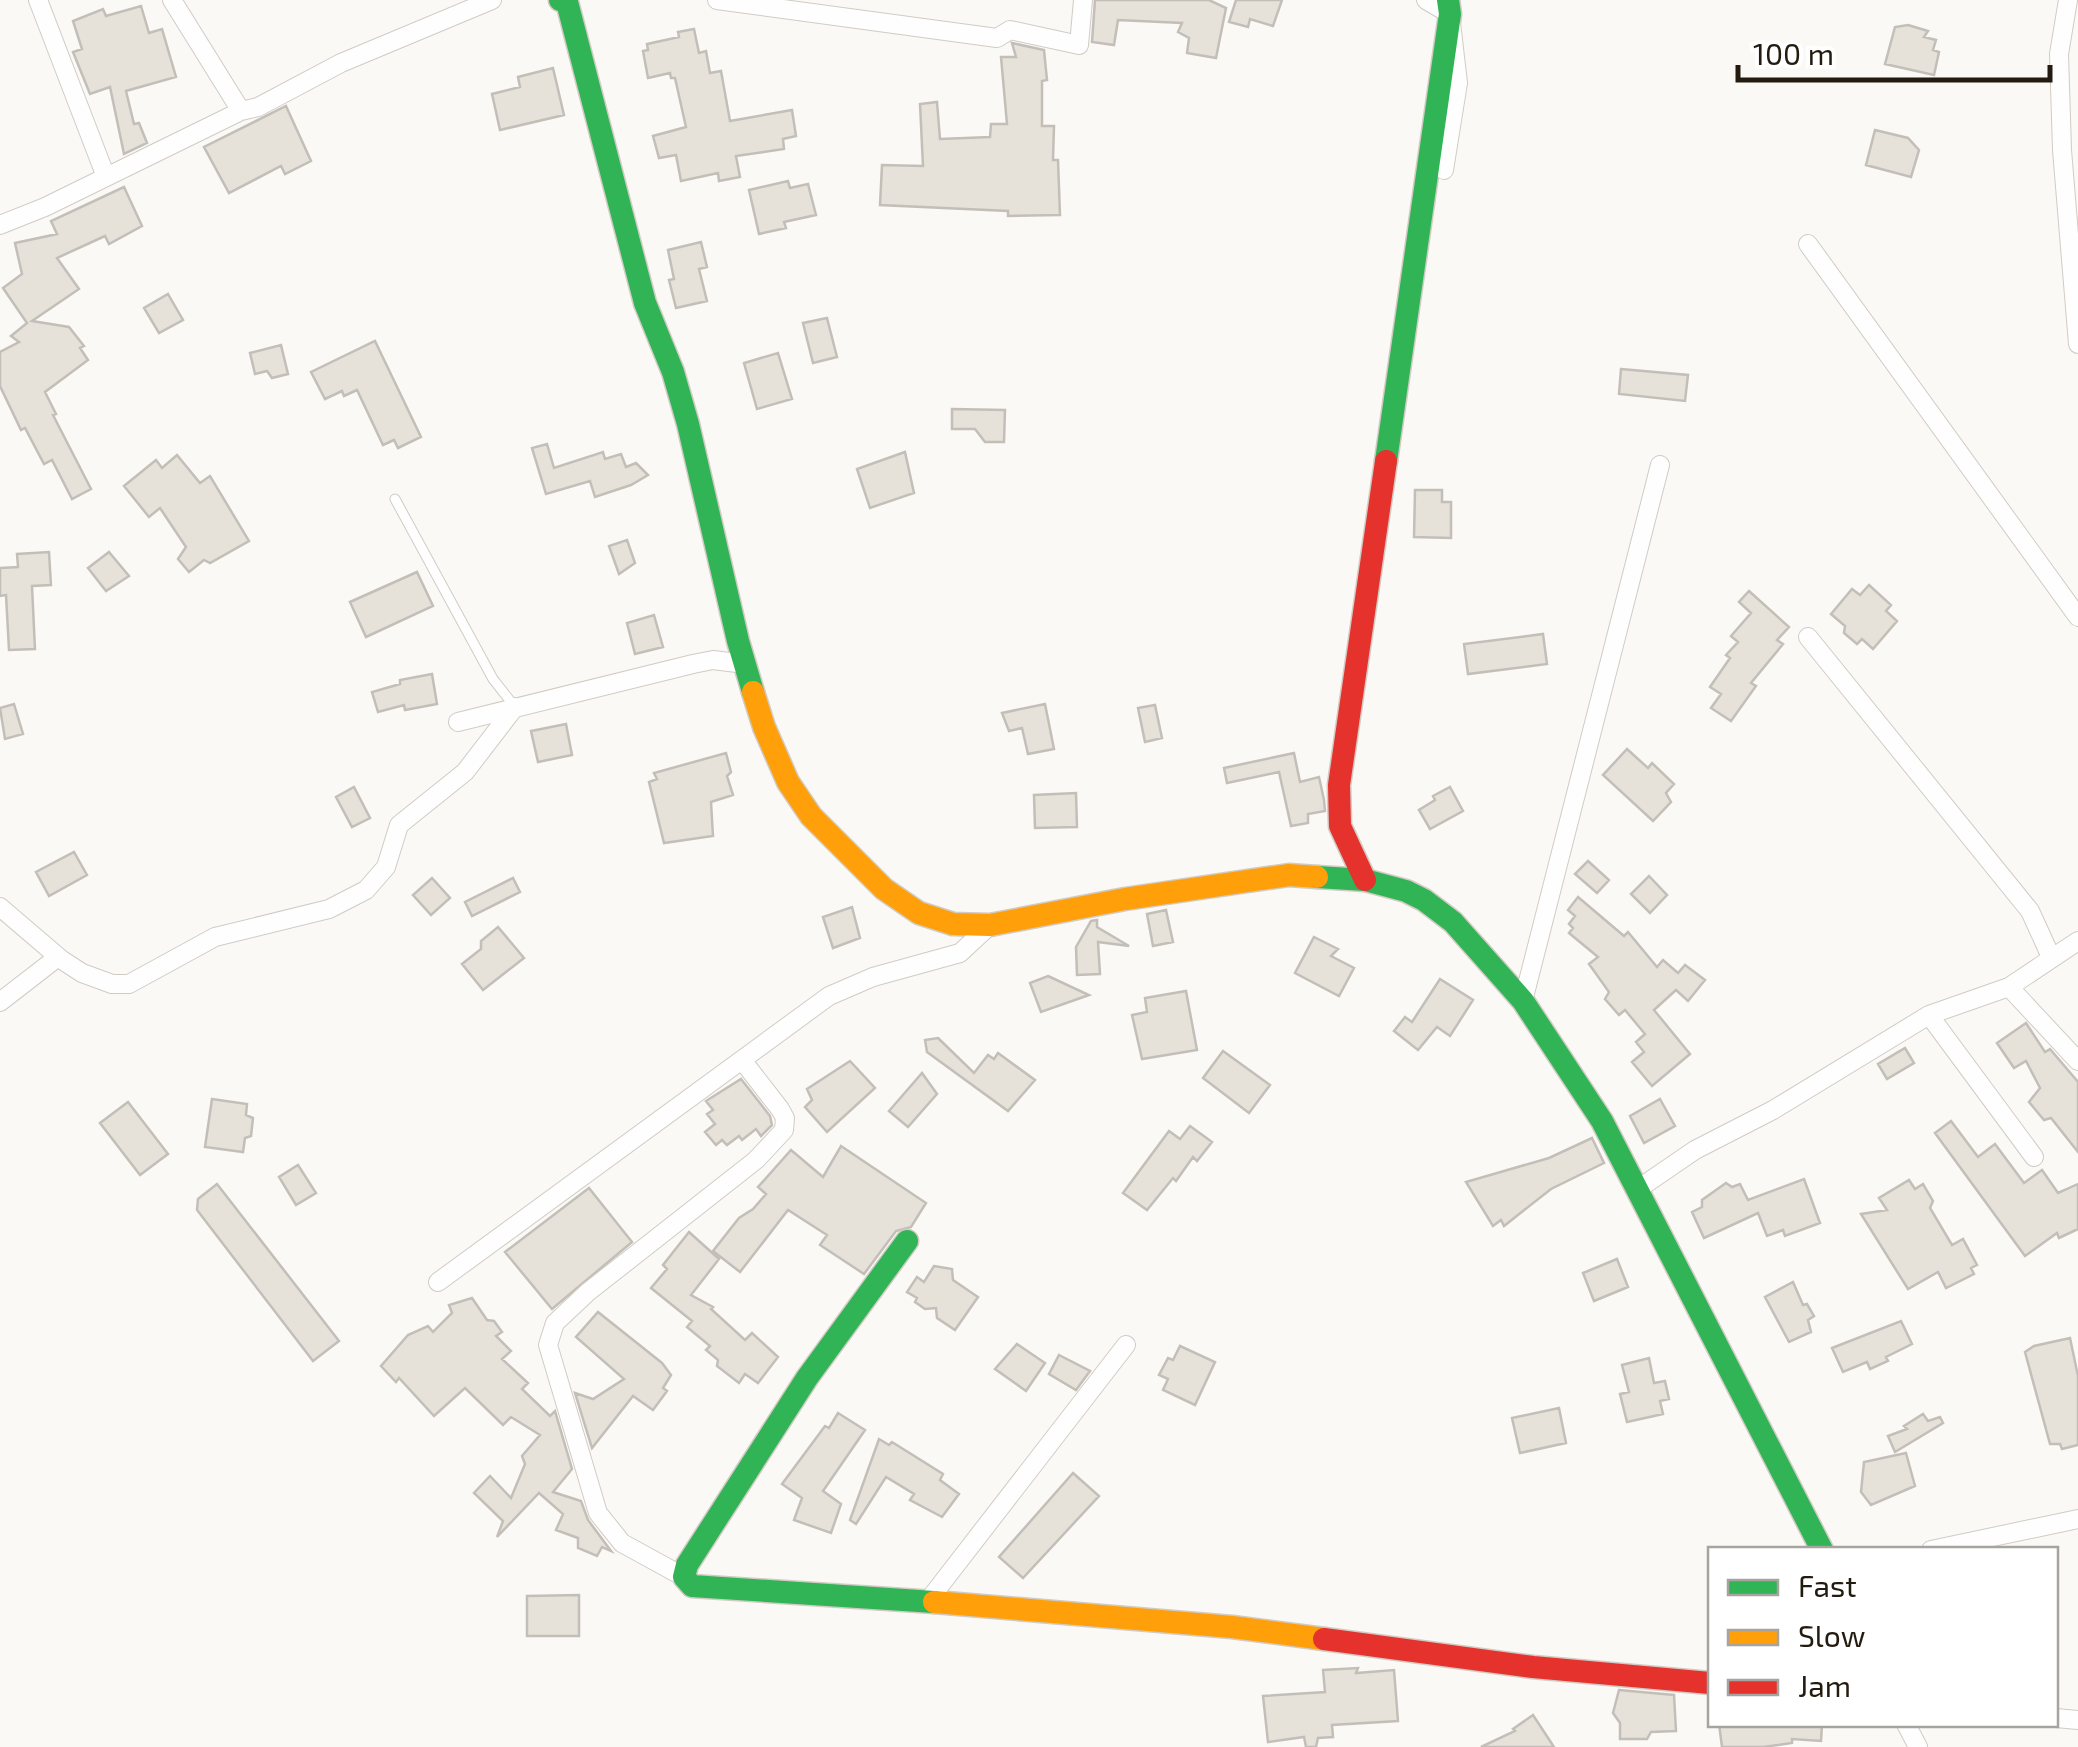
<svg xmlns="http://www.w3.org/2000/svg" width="2078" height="1747" font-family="'Exo 2',sans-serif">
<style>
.building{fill:#e6e2da;stroke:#c3bfb8;stroke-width:2.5}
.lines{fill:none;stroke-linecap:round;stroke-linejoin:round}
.lane-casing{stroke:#d1cbc4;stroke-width:11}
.street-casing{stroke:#d1cbc4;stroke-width:20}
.fast-casing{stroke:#d1cbc4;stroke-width:25}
.slow-casing{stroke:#d1cbc4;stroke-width:25}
.jam-casing{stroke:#d1cbc4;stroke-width:25}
.lane{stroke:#fefefe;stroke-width:9}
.street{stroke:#fefefe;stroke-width:18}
.fast{stroke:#30b455;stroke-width:22}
.slow{stroke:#ff9f0a;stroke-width:22}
.jam{stroke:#e5322d;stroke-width:22}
</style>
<rect width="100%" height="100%" fill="#fbf9f6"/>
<path class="building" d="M1095,0h114l17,8 -10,50 -29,-5 2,-15 -11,-6 4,-9 -64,-3 -4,25 -22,-3z
M1236,0h46l-9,26 -23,-7 -2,8 -19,-5z
M141,6l8,27 13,-4 14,48 -50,14 8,33 5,-1 8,20 -23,11 -14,-67 -20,7 -17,-42 9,-3 -9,-28 30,-12 3,7z
M1908,25l20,6 -4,6 12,3 -3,10 6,2 -5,23 -49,-11 10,-37z
M694,29l5,24 7,-2 4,22 11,-2 9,50 62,-11 4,26 -13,3 1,10 -48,7 4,21 -21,4 -1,-8 -37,8 -5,-26 -17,3 -6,-22 33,-9 -11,-49h-4l-1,-5 -22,5 -5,-27 5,-1 -1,-6 32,-7 -1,-5z
M1012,43l32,7 3,30 -5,1v45h12l-1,34h5l2,55 -52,1v-5l-128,-6 2,-40 41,1 -3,-62 17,-2 3,37 50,-2 1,-13h16l-6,-67h15z
M553,68l11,47 -64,15 -8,-36 28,-7 -2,-10z
M286,106l25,55 -26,13 -4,-8 -52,27 -25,-46z
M1875,130l33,8 11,12 -8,27 -45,-12z
M788,181l2,7 18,-4 8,31 -32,7 2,6 -27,6 -10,-44z
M124,187l18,39 -33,18 -4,-8 -48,22 22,31 -47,32 37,6 15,19 -4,2 8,12 -43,32 11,22 -3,1 38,74 -19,10 -20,-39 -8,4 -19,-36 -4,2 -21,-44v-34l19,-10 -8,-6 16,-13 -24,-35 19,-14 -7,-31 42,-9 -6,-13z
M701,242l6,25 -8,2 8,32 -31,7 -7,-28 5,-1 -6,-29z
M168,294l15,26 -24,13 -15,-25z
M827,318l10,39 -24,6 -10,-40z
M375,341l46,96 -23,11 -4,-8 -11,5 -26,-55 -13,6 -2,-5 -17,8 -14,-27z
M281,345l7,29 -16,4 -5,-7 -12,3 -5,-21z
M778,353l14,46 -35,10 -13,-46z
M1621,369l67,6 -3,26 -66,-7z
M952,409l53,1 -1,32h-19l-10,-13h-23z
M547,444l7,24 49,-16 2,7 16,-5 5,13 10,-4 12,12 -17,10 -36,12 -5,-16 -44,13 -14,-46z
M905,452l9,41 -44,15 -13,-39z
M177,455l23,28 10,-7 39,65 -39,22 -6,-3 -15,12 -11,-13 8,-12 -26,-39 -11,9 -25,-31 32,-26 6,8z
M1415,490h27v12h9v36l-37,-1z
M627,540l8,23 -16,11 -10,-28z
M49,552l2,33 -19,1 3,63 -26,1 -3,-55 -6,1v-28l18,-1 -1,-13z
M109,552l20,24 -23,15 -18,-23z
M417,572l16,34 -67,31 -16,-35z
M1869,585l22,20 -5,6 11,10 -24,28 -11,-10 -5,5 -13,-11 1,-7 -14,-12 21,-25 8,6z
M1749,591l40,36 -12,13 6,4 -32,39 5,3 -25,35 -20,-13 10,-14 -11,-7 20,-29 -4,-3 12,-13 -7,-6 20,-23 -12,-11z
M654,615l9,32 -28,7 -8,-31z
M1543,634l4,30 -79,10 -4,-30z
M432,674l5,30 -32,6 -1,-5 -26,7 -6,-20 28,-8v-4z
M14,704l9,30 -18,5 -5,-31z
M1045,704l9,45 -26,5 -6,-26 -13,3 -7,-18z
M1155,705l7,33 -17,4 -7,-34z
M566,724l6,31 -34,7 -7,-31z
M1627,749l21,19 4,-5 22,21 -8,9 5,9 -18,19 -50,-46z
M726,753l5,19 -4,4 6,19 -22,7 2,34 -49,7 -15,-61 8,-3 -3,-6z
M1294,753l6,29 19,-5 5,23 1,11 -17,3v9l-17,3 -12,-54 -52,11 -3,-15z
M354,787l16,31 -18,9 -16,-30z
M1450,787l13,24 -33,18 -11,-19 16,-10 -2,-4z
M1076,793l1,34 -42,1 -1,-33z
M74,852l13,23 -38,21 -13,-24z
M1588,861l21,19 -12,13 -22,-19z
M1649,876l18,19 -17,18 -19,-19z
M432,878l18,20 -19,17 -18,-20z
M513,878l7,14 -48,24 -7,-14z
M1578,897l46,39 4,-4 29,35 6,-7 15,13 7,-8 20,15 -17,21 -12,-11 -22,20 36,44 -38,32 -20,-24 12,-10 -8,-10 9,-8 -20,-24 -6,5 -14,-16 4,-7 -20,-28 9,-7 -29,-24 4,-5 -4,-4 6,-8 -7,-6z
M852,907l8,31 -27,10 -10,-31z
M1166,910l7,32 -20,4 -6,-32z
M1097,920v7l32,19 -31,-4 2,32 -23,1 -1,-28 15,-26z
M498,927l26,31 -41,32 -21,-26 19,-15v-8z
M1314,937l24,12 -7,7 23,12 -15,28 -44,-23z
M1048,976l41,19 -48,17 -11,-29z
M1440,979l33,21 -23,36 -13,-9 -19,23 -24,-19 11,-14 7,5z
M1186,991l11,59 -55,9 -10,-44 15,-3 -2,-14z
M2026,1023l19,29 5,-3 28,33v70l-27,-34 -7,2 -15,-18 11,-14 -14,-27 -12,7 -17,-25z
M938,1038l36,35 14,-18 6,4 4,-6 37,27 -27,31 -81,-59 -2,-12z
M1905,1048l9,15 -27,16 -9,-15z
M1223,1051l47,34 -21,28 -46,-35z
M850,1061l25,27 -48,44 -22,-25 7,-7 -5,-11z
M922,1073l15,21 -29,33 -19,-16z
M741,1079l29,37 2,9 -11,11 -5,-7 -14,11 -3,-4 -12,9 -5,-5 -6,5 -11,-13 10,-8 -8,-10 6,-4 -7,-9z
M212,1099l35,5 -1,11 7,3 -2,18 -6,2 -2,14 -38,-5z
M1660,1099l15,27 -31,17 -14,-27z
M128,1102l40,52 -28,21 -40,-52z
M1951,1121l27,36 17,-13 29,39 18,-13 16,23 20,-9v45l-19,9 -2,-5 -32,23 -90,-123z
M1190,1126l22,16 -15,19 -4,-4 -17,24 -3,-3 -26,32 -24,-17 46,-62 11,8z
M1592,1138l12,25 -53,26 -47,37 -3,-6 -8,6 -27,-44 83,-24z
M841,1146l85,57 -15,24 -15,4 -32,43 -44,-29 7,-10 -39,-25 -48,62 -27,-21 26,-33 14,-9 13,-15 -8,-7 33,-37 32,27z
M298,1165l18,28 -20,12 -17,-28z
M1804,1179l16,44 -35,13 -2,-6 -16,6 -9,-23 -54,25 -12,-26 10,-5v-7l24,-17 6,4 8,-3 8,16z
M1909,1180l6,9 8,-5 10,17 -3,7 22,37 11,-6 14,26 -6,3 3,6 -28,14 -8,-16 -30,17 -47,-75 26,-4 -8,-12z
M217,1184l122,157 -26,20 -116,-151 1,-11z
M589,1188l43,54 -80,67 -47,-57z
M689,1232l30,27 -28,36 22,12 -2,2 34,31 7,-7 26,24 -20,26 -13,-9 -6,9 -22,-17 1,-6 -12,-10 4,-4 -23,-19 5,-6 -41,-33 16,-19 -4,-4z
M1617,1259l11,28 -34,14 -11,-28z
M934,1266l18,3 1,11 25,17 -23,33 -18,-12 -1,-10 -11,1 -10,-7 2,-4 -10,-6 10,-15 7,5z
M1793,1282l10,23 4,-1 7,12 -6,4 3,12 -22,10 -24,-45z
M472,1298l15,22 7,1 8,11 -6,4 15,15 -9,8 26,24 -6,6 28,27 5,-5 17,58 -19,23 28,9 7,19 23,31 -9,-4 -5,9 -19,-8v-10l-22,-8 7,-16 -24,-21 -42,44 6,-16 -29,-28 16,-17 21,22 14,-34 -3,-8 18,-21 -29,-18 -8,8 -38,-37 -31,28 -35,-38 -3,4 -15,-16 27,-31 20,-9 5,6 19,-19 -3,-8z
M598,1312l64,51 9,12 -8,13 4,3 -14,19 -20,-14 -41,52 -17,-55 18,6 31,-20 -48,-42z
M1901,1321l11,23 -26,13 2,4 -18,8 -3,-7 -24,10 -11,-24z
M2070,1338l8,38v69l-16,4 -2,-5h-10l-25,-92 9,-6z
M1017,1344l28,19 -19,28 -31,-22z
M1180,1346l35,16 -20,43 -32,-15 5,-11 -9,-4 9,-17 5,2z
M1059,1355l31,16 -14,19 -27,-16z
M1649,1358l5,25 11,-2 4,18 -9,2 3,13 -36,8 -7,-28 9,-2 -7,-27z
M1559,1408l7,35 -46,10 -8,-35z
M838,1413l27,17 -42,61 18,13 -10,29 -37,-13 8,-22 -20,-14 43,-58 4,2z
M1923,1414l5,7 12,-4 3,6 -48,29 -7,-16 19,-7 -3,-3z
M879,1439l10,6 3,-3 51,32 -3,6 19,14 -17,23 -32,-17 4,-6 -28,-17 -30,47 -6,-4z
M1906,1453l9,33 -44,19 -10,-13 3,-30z
M1073,1473l26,23 -76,82 -24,-21z
M579,1595v41h-52v-40z
M1358,1668l-2,5 38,-3 4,51 -66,4 1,12 -15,1 -2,9h-10l-2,-10 -36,5 -5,-46 62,-4 -2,-22z
M1619,1690l55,5 2,36 -25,1 -4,7h-27v-16l-7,-10z
M1533,1715l21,32h-73l34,-16 -2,-2z
M1719,1724h103l-1,17 -29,-2v4l-29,4h-41z"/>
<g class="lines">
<defs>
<path id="lane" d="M395,499l98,180 22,28"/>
<path id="street" d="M38,0l68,177
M172,0l69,111
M717,0l280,38 13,-8 69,15 4,-45
M1426,0l24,14 8,69 -14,87
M2068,0l-9,54 3,96 16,194
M0,225l45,-18 196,-96 17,-4 83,-44 151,-63
M1808,244l270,373
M1808,637l222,274 21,46
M458,722l235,-58 20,-4 32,4
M0,907l62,53 20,13 30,11h17l86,-47 114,-28 37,-19 20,-23 13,-42 66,-53 50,-65
M2078,941l-69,46 69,74
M1523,1001l137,-536
M0,1002l58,-45
M1929,1015l105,142
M1638,1189l57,-39 78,-40 156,-95 80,-28
M438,1282l391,-286 44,-19 87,-24 30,-28
M1931,1550l147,-31
M684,1577l-62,-34 -24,-30 -50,-168 7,-22 33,-31 168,-132 28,-30 1,-12 -5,-9 -38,-49
M928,1601l198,-256
M2056,1718l22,2
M1906,1724l12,23"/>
<path id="fast" d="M560,0l7,2 78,301 28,69 15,52 50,217 15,51
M1386,461l64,-447 -2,-14
M1317,877l48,3 41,11 18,9 29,22 70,79 79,120 220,429
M907,1241l-100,137 -120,187 -3,12 8,9 242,16"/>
<path id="slow" d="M753,692l11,35 24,55 23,34 73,73 35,24 34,11 37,1 135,-26 164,-24 28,2
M934,1602l298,25 92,12"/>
<path id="jam" d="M1365,880l-25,-54 -1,-41 47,-324
M1324,1639l209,28 177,16"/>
</defs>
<use href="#lane" class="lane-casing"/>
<use href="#street" class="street-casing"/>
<use href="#fast" class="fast-casing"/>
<use href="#slow" class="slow-casing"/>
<use href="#jam" class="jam-casing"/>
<use href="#lane" class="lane"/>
<use href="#street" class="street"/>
<use href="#fast" class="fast"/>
<use href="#slow" class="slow"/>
<use href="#jam" class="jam"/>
</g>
<rect x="1708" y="1547" width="350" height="180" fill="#ffffff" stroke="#a7a49f" stroke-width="2.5"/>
<rect x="1728" y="1580" width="50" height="15" fill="#30b455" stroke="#a7a49f" stroke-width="2.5"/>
<text x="1798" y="1597" font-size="30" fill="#231b0f">Fast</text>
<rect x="1728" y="1630" width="50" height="15" fill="#ff9f0a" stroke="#a7a49f" stroke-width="2.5"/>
<text x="1798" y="1647" font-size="30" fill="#231b0f">Slow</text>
<rect x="1728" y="1680" width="50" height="15" fill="#e5322d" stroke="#a7a49f" stroke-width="2.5"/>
<text x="1798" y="1697" font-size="30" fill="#231b0f">Jam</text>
<path d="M1738 65v15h312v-15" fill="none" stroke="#231b0f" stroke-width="5"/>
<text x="1753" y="65" font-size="30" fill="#231b0f" stroke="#ffffff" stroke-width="8" paint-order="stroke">100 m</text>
</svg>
